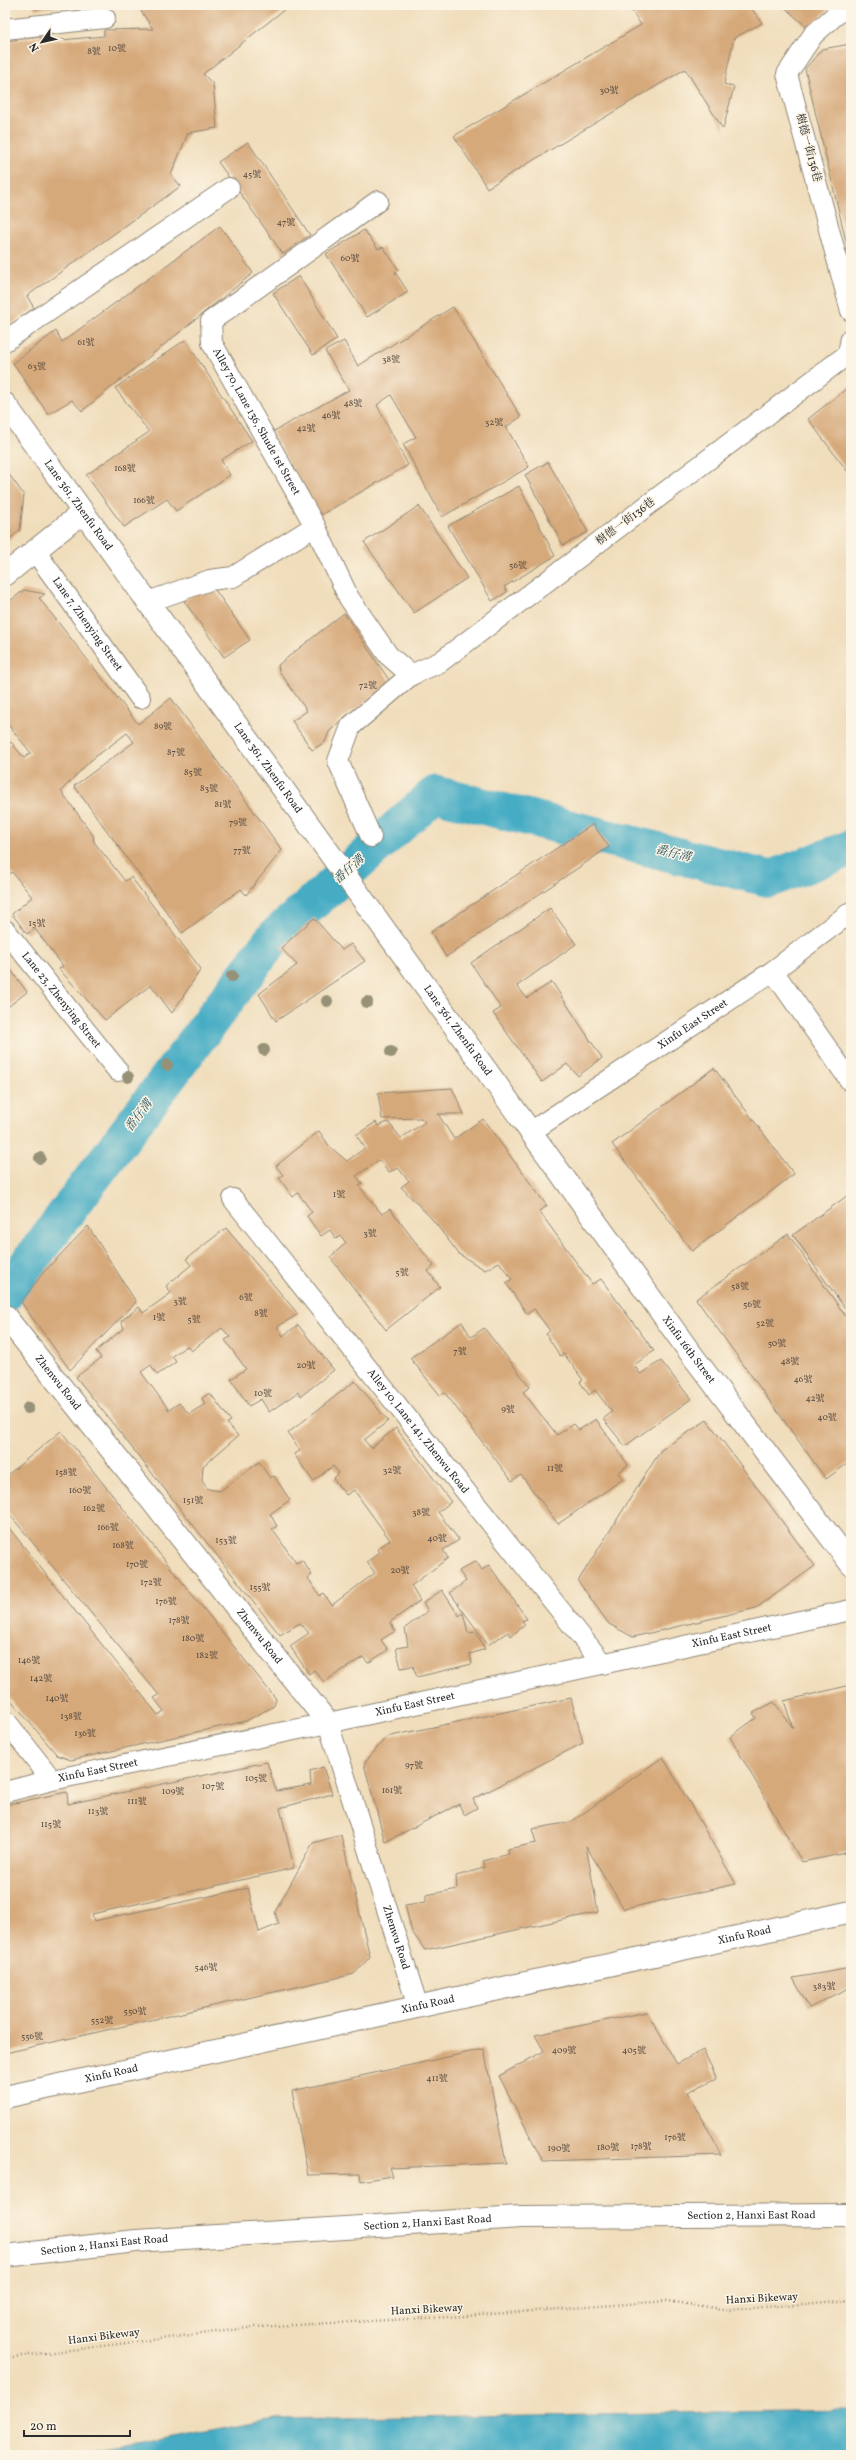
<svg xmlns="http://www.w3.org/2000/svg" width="856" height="2460" font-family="Vollkorn,'Noto Serif TC',serif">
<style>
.water{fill:#44acc4;stroke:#386c78}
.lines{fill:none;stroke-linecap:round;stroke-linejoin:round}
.canal{stroke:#44acc4;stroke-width:37}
.building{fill:#d6a97a}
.service-casing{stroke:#8e8473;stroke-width:22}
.minor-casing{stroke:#8e8473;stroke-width:24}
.path{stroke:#8e8473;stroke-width:2.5;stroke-dasharray:1 3;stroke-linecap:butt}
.service{stroke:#fff;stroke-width:20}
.minor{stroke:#fff;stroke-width:22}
.tree{fill:#979277}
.labels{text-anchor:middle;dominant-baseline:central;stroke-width:3;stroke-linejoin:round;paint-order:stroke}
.number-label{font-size:9px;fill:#564a3f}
.street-label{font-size:11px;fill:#2b2b2b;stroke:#fcf5e5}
.water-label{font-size:12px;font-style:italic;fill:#345861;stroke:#fcf5e5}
</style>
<rect width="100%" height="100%" fill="#fcf5e5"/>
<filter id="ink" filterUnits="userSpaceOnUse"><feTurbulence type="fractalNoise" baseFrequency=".025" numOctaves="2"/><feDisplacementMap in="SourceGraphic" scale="8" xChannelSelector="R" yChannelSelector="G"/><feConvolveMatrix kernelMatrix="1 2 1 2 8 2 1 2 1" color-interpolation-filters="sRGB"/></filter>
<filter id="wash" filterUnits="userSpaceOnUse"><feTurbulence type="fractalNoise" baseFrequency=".012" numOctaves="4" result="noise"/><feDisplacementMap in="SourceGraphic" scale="16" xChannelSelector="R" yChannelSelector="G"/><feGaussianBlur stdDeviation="0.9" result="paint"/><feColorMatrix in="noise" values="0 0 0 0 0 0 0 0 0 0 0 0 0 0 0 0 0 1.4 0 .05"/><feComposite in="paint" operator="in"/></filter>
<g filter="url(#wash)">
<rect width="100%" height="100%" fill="#f0ddbb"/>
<path class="water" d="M851,2410v45h-770l195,-36z"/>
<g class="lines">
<path class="canal" d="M5,1294l269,-357 161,-143 335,85 81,-31"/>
</g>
<g id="blocks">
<path class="building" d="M33,5h33v1l-31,3z
M137,5h153l-87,69 10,10 4,44 -29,5 -17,42 10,11 -154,110 7,12 -29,21v-288l36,-4v5l63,-6v-6l49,-1z
M628,5h121l13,18 -28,15 -10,46 10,3 -11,42 -38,-60 -198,119 -33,-52 187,-111z
M782,5h50l-23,24z
M851,44v214h-1l-45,-189 17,-20z
M248,142l62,93 -27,19 -65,-92z
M220,226l33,47 -171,138 -10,-11 -24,14 -35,-51 43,-32 6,11z
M364,230l14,19 5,-2 16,23 -4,2 13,20 -41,25 -41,-63z
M299,276l38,63 -24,16 -40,-62z
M453,307l68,110 -15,10 23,40 -87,50 -39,-73 13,-7 -25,-42 -14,10 31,60 -89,51 -47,-84 77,-42 -24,-39 19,-10 14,25z
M185,340l67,101 -31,19 9,15 -54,36 -9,-12 -43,28 -38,-52 63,-43 -34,-44z
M851,385v91l-43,-57z
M548,462l40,70 -25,13 -38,-70z
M8,473l16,22 -4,35 -15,13v-68z
M519,486l36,70 -51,31 3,5 -15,9 -44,-75z
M419,506l48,72 -53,35 -50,-71z
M211,584l39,56 -26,17 -40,-56z
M24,590l21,4 -6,4 99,126 33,-26 111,152 -36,45 -5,-6 -59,44 -108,-147 60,-44 -7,-9 -37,28 -29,30 32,44 1,7 31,39 6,-4 70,92 -29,44 -21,-28 -46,35 -46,-51 4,-3 -28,-37 -8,5 -15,-20 20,-17 -20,-25 -7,5v-130l6,-5 13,16 7,-5 -26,-32v-116z
M344,613l47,70 -50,37 -12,12 -4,10 -13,8 -20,-29 15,-10 -28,-40 -1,-6z
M593,824l16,23 -163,110 -15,-25z
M550,908l26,36 -59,42 10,12 25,-16 50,76 -24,18 -11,-12 -25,18 -49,-69 8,-5 -30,-45z
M314,918l28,32 9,-6 14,17 -89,60 -17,-27 38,-29 -16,-17z
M5,962l22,30 -22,17z
M714,1068l80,106 -102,77 -80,-107z
M452,1088l12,26h-26l16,25 29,-20 64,87 -8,5 53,73 9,-5 53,72 -20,14 6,9 21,-13 30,38 -66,47 -22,-27 9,-7 -17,-22 -6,5 -9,-13 3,-2 -19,-26 -4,2 -14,-22 4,-3 -16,-22 -7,5 -21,-31 6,-4 -13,-17 -14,8 -26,-16 -27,-35 -31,-32 8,-6 -11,-13 -9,4 -10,-12 -23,16 6,7 -3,3 23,28 8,-5 44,57 -6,5 12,16 -54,43 -56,-73 16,-14 -5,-7 -5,3 -6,-9 -9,6 -14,-20 5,-4 -14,-19 -5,4 -14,-19 4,-3 -7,-9 43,-35 11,16 17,14 18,-13 -9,-13 20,-13 2,4 10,-4 13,16 24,-16 -4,-4 -39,1 -4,-26z
M851,1193v124l-58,-82z
M88,1226l48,76 -66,68 -49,-68 22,-29z
M226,1228l72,86 -21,13 6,9 15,-11 36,45 -33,26 -3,-4 -29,20 -8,-13 -12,7 -18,-27 15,-10 -21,-29 5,-3 -8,-9 -31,23 -4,-5 -15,10 4,6 -19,13 -6,-10 -10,7 28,38 10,-7 10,11 16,-10 -3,-6 8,-5 21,28 -4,2 11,13 -35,30 -1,15 6,8 12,2 39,-29 11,16 4,-2 16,24 -20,14 7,12 -5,3 24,34 6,-3 10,15 -4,3 12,18 3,-3 9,12 43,-32 -8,-11 13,-10 -3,-3 13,-9 -36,-50 -8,5 -13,-16 6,-6 -6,-7 -20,15 -19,-27 6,-3 -12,-18 67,-52 33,40 -24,19 7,8 25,-20 55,74 -13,10 21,28 -16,10 5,8 -37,28 9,15 -30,21 5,9 -14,9 7,10 -20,13 -5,-6 -39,25 -10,-12 -5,4 -19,-28 19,-13 -9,-10 -20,12 -204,-258 25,-19 -5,-7 28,-23 -3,-7 18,-14 4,6 28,-20 -5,-7 25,-21 -5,-6z
M788,1234l63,90v137l-25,18 -130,-180z
M462,1322l9,15 13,-9 46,59 -7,5 34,43 17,-11 5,6 17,-11 32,46 -10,8 5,6 -65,45 -37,-49 -9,6 -67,-88 -5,2 -30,-37z
M707,1420l108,146 -59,42 -123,29 -24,-13 -31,-43 83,-131z
M61,1431l215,268 -2,7 -28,15 -175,39 -14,-5 -52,-62v-170l153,192 6,-4 -10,-13 5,-3 -154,-186v-32z
M476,1561l6,9 7,-5 38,54 -5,2 3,4 -14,11 -3,-4 -20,13 -38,-52 16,-12 -7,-10z
M442,1590l17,26 4,-3 5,20 8,-1 9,17 -15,5 2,10 -55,13 -4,-11 -12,2 -5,-20 12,-2 -3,-18 23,-17 -5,-8z
M851,1685v167l-49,10 -72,-125 26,-19 -3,-5 21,-11 19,26 -9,-27z
M571,1698l12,45 -110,56 4,9 -13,7 -5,-11 -74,38 -21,-78 22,-27z
M663,1757l73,127 -112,25 -38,-63 12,66 -173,38 -13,-18 -7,-27 21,-3v-7l31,-6 -1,-13 28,-8 -1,-7 26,-7 -1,-5 28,-6 -4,-14 39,-7z
M267,1762l9,29 35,-6 -1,-14 13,-4 9,27 -52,14 14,60 -202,46 2,7 154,-33 11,44 20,-8 -4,-12 38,-69 28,-8 29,122 -16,17 -349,79v-248l62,-13 1,12z
M851,1968v19l-42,21 -16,-30z
M647,2012l30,52 26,-14 14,28 -29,14 34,63 -179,6 -44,-85 45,-25 -9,-16z
M484,2049l22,114 -116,5 3,8 -32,5 -1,-7 -52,1 -16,-84z"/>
</g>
</g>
<g filter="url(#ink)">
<use href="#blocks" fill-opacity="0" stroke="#8e8473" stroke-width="1"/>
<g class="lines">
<defs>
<g id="service">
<path d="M847,5l-34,30 -26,39 64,237"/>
<path d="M5,29l100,-11"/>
<path id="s1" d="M378,201l-167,120 1,22 103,183 34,72 39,57 23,20 29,-13 408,-308 3,-16"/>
<path d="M5,341l224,-153"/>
<path id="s2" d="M35,551l105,147"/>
<path d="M148,602l62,-22 23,-3 82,-51"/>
<path d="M371,837l-33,-76 13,-35 60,-51"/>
<path id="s3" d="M5,930l113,141"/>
<path d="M773,971l78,111"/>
<path id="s4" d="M532,1131l241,-160 78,-59"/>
<path id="s5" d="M233,1199l370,465"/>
<path id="s6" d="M5,1720l47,60 276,-57 523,-113"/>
<path id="s7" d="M328,1723l90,284"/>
<path d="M5,1792l47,-12"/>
</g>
<g id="minor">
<path id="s8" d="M5,404l684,947 162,213"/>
<path d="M5,575l78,-63"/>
<path id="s9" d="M5,1316l323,407"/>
<path id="s10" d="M5,2097l846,-185"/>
<path id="s11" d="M5,2256l131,-15 385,-24 330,-2"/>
</g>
</defs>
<use href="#service" class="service-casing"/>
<use href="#minor" class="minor-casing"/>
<path class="path" d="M5,2358l251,-31 210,-11 201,-15 62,9 122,-10"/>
<use href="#service" class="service"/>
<use href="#minor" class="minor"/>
</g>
<g class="tree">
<circle cx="232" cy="976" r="6"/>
<circle cx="327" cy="1001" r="6"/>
<circle cx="367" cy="1002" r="6"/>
<circle cx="264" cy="1050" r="6"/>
<circle cx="391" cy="1052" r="6"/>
<circle cx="167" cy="1065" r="6"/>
<circle cx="128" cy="1077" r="6"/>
<circle cx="40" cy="1158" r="6"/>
<circle cx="28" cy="1408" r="6"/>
</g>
</g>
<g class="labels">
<g class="number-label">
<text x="117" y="48">10號</text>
<text x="94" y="51">8號</text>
<text x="609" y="90">30號</text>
<text x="252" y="174">45號</text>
<text x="286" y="222">47號</text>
<text x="350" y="258">60號</text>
<text x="86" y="342">61號</text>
<text x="391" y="359">38號</text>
<text x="37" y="366">63號</text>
<text x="353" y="403">48號</text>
<text x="331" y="415">46號</text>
<text x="494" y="422">32號</text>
<text x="306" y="428">42號</text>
<text x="125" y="468">168號</text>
<text x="144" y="500">166號</text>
<text x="518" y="565">56號</text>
<text x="368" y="685">72號</text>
<text x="163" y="726">89號</text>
<text x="176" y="752">87號</text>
<text x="193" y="772">85號</text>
<text x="209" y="788">83號</text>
<text x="223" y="804">81號</text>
<text x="238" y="822">79號</text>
<text x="242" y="850">77號</text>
<text x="37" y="923">15號</text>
<text x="339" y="1194">1號</text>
<text x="370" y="1233">3號</text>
<text x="402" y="1272">5號</text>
<text x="740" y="1286">58號</text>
<text x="246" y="1297">6號</text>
<text x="180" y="1301">3號</text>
<text x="752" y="1304">56號</text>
<text x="261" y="1313">8號</text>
<text x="159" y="1317">1號</text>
<text x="194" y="1319">5號</text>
<text x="765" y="1323">52號</text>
<text x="777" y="1343">50號</text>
<text x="460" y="1351">7號</text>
<text x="790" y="1361">48號</text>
<text x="306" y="1365">20號</text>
<text x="803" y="1379">46號</text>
<text x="263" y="1393">10號</text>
<text x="815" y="1398">42號</text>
<text x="508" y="1409">9號</text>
<text x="827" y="1417">40號</text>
<text x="555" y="1468">11號</text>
<text x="392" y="1470">32號</text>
<text x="66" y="1472">158號</text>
<text x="80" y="1490">160號</text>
<text x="193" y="1500">151號</text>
<text x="94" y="1508">162號</text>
<text x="421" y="1512">38號</text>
<text x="108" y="1527">166號</text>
<text x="437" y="1538">40號</text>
<text x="226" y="1540">153號</text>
<text x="123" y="1545">168號</text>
<text x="137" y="1564">170號</text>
<text x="400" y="1570">20號</text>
<text x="151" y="1582">172號</text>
<text x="260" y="1587">155號</text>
<text x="166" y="1601">176號</text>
<text x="179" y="1620">178號</text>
<text x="193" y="1638">180號</text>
<text x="207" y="1655">182號</text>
<text x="29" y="1660">146號</text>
<text x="41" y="1678">142號</text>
<text x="57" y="1698">140號</text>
<text x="71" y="1716">138號</text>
<text x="85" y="1733">136號</text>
<text x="414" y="1765">97號</text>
<text x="256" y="1778">105號</text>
<text x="213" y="1786">107號</text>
<text x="392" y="1790">161號</text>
<text x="173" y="1791">109號</text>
<text x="137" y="1801">111號</text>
<text x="98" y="1811">113號</text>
<text x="51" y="1824">115號</text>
<text x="206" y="1967">546號</text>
<text x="824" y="1986">383號</text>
<text x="135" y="2011">550號</text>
<text x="102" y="2020">552號</text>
<text x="32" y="2036">556號</text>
<text x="564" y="2050">409號</text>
<text x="634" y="2050">405號</text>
<text x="437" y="2078">411號</text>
<text x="675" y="2137">176號</text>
<text x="641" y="2146">178號</text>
<text x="608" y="2147">180號</text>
<text x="559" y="2148">190號</text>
</g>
<g class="street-label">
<text transform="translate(808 148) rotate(75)">樹德一街136巷</text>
<text stroke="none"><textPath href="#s1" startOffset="318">Alley 70, Lane 136, Shude 1st Street</textPath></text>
<text stroke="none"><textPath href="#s8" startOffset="125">Lane 361, Zhenfu Road</textPath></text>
<text transform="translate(626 522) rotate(-37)">樹德一街136巷</text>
<text stroke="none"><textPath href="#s2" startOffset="90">Lane 7, Zhenying Street</textPath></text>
<text stroke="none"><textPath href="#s8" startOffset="449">Lane 361, Zhenfu Road</textPath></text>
<text stroke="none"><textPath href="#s3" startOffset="90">Lane 23, Zhenying Street</textPath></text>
<text stroke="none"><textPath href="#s4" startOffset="193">Xinfu East Street</textPath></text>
<text stroke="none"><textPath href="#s8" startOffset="773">Lane 361, Zhenfu Road</textPath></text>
<text stroke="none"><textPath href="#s8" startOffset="1167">Xinfu 16th Street</textPath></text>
<text stroke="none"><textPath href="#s9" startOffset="85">Zhenwu Road</textPath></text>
<text stroke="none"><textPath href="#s5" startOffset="297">Alley 10, Lane 141, Zhenwu Road</textPath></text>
<text stroke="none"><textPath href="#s9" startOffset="409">Zhenwu Road</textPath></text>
<text stroke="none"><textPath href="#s6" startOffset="771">Xinfu East Street</textPath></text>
<text stroke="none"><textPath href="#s6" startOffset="447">Xinfu East Street</textPath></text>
<text stroke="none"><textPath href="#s6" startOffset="123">Xinfu East Street</textPath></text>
<text stroke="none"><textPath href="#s10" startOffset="757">Xinfu Road</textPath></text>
<text stroke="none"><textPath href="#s7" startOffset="225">Zhenwu Road</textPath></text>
<text stroke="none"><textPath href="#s10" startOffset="433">Xinfu Road</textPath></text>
<text stroke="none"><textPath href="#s10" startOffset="109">Xinfu Road</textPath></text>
<text stroke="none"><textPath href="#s11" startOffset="748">Section 2, Hanxi East Road</textPath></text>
<text stroke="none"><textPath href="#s11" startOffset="424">Section 2, Hanxi East Road</textPath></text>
<text stroke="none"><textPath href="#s11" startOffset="100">Section 2, Hanxi East Road</textPath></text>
<text transform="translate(762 2299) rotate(-3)">Hanxi Bikeway</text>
<text transform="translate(427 2310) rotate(-3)">Hanxi Bikeway</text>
<text transform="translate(104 2337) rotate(-7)">Hanxi Bikeway</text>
</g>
<g class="water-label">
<text transform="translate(673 854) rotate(14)">番仔溝</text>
<text transform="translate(349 870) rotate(-42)">番仔溝</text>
<text transform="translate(139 1116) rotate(-53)">番仔溝</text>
</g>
</g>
<rect width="856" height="2460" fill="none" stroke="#fcf5e5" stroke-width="20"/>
<g transform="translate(42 42) rotate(236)" stroke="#fcf5e5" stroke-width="3" paint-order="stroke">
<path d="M0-3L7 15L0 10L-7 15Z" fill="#2b2b2b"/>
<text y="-6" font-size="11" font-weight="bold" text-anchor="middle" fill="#2b2b2b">N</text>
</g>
<path d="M24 2430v6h106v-6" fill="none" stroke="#2b2b2b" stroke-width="2"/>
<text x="30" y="2430" font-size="12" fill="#2b2b2b" stroke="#fcf5e5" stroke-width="3" paint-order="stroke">20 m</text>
</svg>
